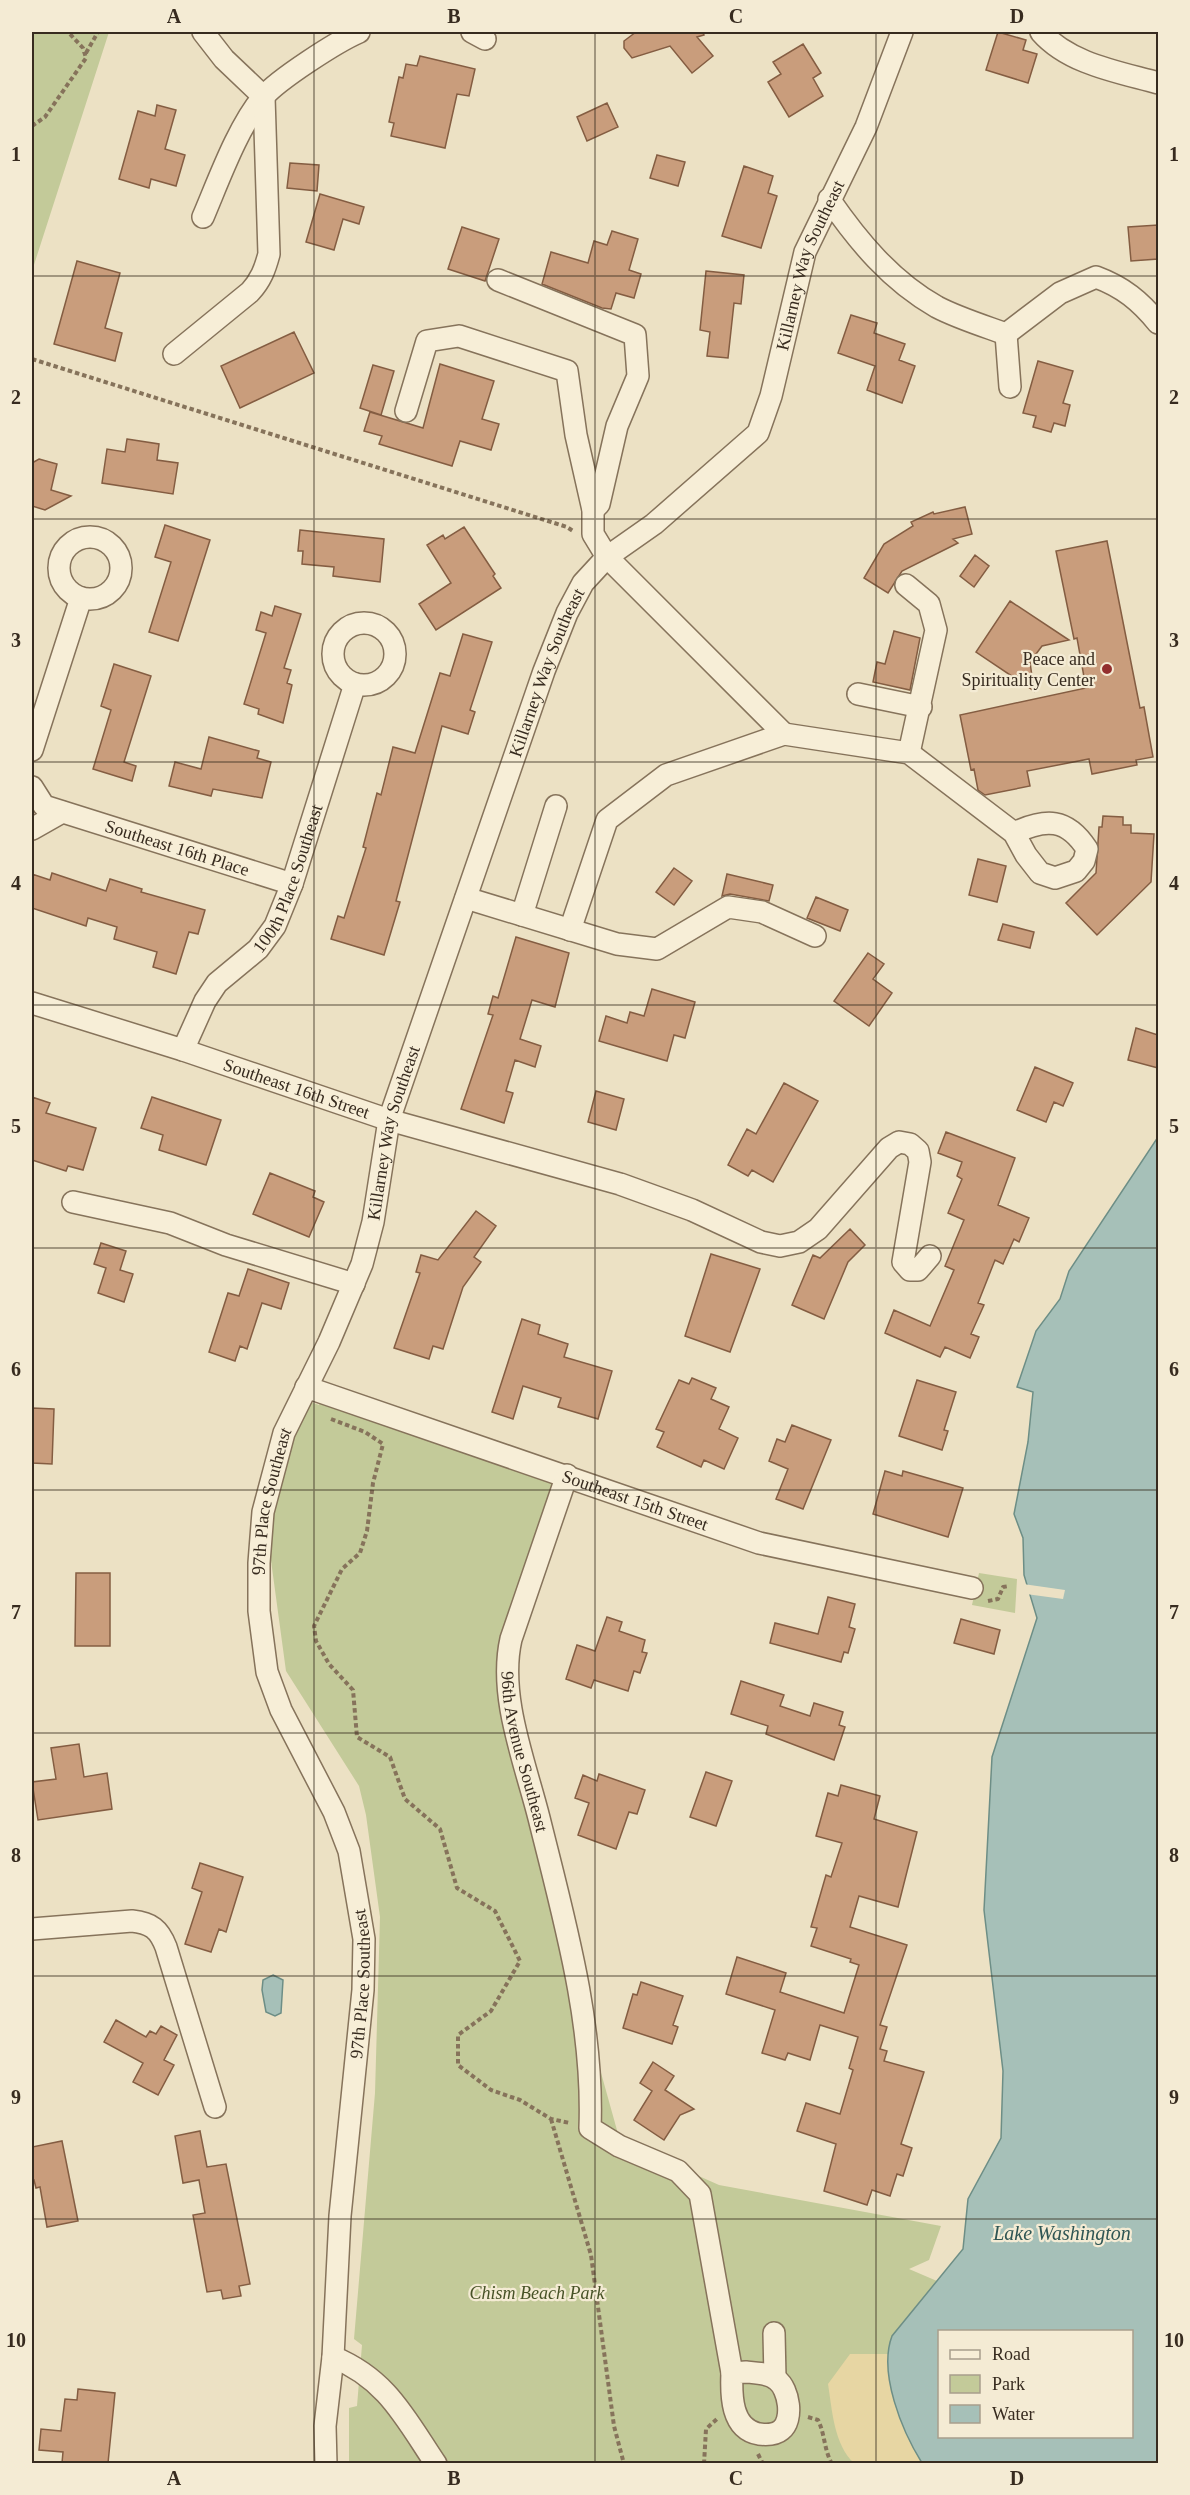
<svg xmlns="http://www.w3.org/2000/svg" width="1190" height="2495" font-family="'Times New Roman',serif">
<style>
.green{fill:#c3ca99}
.sand{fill:#e7d6a3}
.water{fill:#a6c0b8;stroke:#6d8e86;stroke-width:1.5;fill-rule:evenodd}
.pier{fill:#ece1c4}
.building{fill:#c99d7c;stroke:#845d42;stroke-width:1.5}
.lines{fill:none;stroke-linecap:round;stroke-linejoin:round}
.minor-casing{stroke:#86735b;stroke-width:24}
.path{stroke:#86735b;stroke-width:4;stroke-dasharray:4.5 3;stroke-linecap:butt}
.minor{stroke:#f7eed7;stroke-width:21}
.grid{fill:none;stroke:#372b1f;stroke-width:1.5;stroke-opacity:0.55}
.poi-dot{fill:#932f2e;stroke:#f4ebd4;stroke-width:2}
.labels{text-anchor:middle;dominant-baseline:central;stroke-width:4.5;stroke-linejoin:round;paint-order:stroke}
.street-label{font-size:18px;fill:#372b1f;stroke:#f4ebd4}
.poi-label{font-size:18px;fill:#372b1f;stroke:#f4ebd4;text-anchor:end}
.park-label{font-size:18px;font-style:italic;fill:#475226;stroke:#f4ebd4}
.water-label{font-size:20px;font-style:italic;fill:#2f5654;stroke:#f4ebd4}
.neatline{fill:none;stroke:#372b1f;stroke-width:2}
.grid-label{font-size:20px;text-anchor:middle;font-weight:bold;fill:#372b1f}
</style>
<rect width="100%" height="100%" fill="#ece1c4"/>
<path class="green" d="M32,32h77l-77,239z
M323,1396l244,79 -61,185 87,384 27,97 99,44 222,41 -12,34 -20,9 35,15 -4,48v104l188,27h-779v-55l8,-2 5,-61 -8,-6 21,-246 5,-176 -14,-102 -7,-29 -73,-115 -22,-162 44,-108 11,4z
M979,1573l38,6 -2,34 -43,-8z"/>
<path class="sand" d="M850,2354h39c4,43 10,73 33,109h-68c-20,-18 -22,-54 -26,-79z"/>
<path class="water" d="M1158,1137v1326h-236c-20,-32 -44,-90 -30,-127l71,-87 5,-50 33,-61 2,-67 -19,-161 8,-153 45,-139 -13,-43 -1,-37 -9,-24 14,-72 5,-50 -16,-5 19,-56 24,-32 9,-28zM940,2332h192v104h-192z
M273,1975l10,5 -2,33 -6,3 -9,-4 -4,-22 1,-10z"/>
<path class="pier" d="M1023,1584l42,6 -2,9 -37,-5z"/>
<path class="building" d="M636,32h67l1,3 -7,2 16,19 -21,17 -22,-27 -38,12 -8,-10v-7z
M998,32l28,8 -3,10 14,4 -9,29 -42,-13z
M803,44l18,29 -8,5 10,18 -34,21 -21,-35 13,-8 -8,-12z
M420,56l55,13 -6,27 -12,-2 -12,54 -54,-12 3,-13 -5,-1 10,-45 4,1 3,-14 11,2z
M607,103l11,24 -31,14 -10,-24z
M157,105l19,5 -11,39 20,6 -9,31 -25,-7 -2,9 -30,-9 19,-68 17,5z
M657,155l28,7 -7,24 -28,-8z
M290,163l29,2 -2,26 -30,-3z
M744,166l29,10 -5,17 9,3 -16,52 -39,-12z
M320,194l44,13 -5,17 -16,-5 -9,31 -28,-8z
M1158,225v34l-27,2 -3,-34z
M462,227l37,12 -14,42 -37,-12z
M612,231l26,8 -9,31 12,4 -7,24 -18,-5 -5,16 -9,-1 -60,-24 9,-32 37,11 6,-22 13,4z
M77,261l43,12 -15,55 17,5 -7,28 -61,-17z
M706,271l38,4 -3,29 -7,-1 -6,55 -21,-2 3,-24 -10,-2z
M851,315l26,8 -3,10 31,11 -6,16 16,6 -13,37 -35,-13 8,-24 -37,-13z
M294,332l20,41 -74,35 -19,-42z
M1038,361l35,10 -10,32 7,2 -5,21 -11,-3 -3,9 -18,-5 3,-11 -13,-3z
M440,364l54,17 -12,38 17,5 -8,26 -31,-9 -8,25 -73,-22 3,-8 -18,-5 6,-19 53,16z
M373,365l21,6 -13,44 -21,-7z
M127,439l32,5 -2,16 21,3 -5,31 -71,-11 5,-34 18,3z
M39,459l18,5 -6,26 20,6 -26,14 -13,-4v-43z
M965,507l7,27 -19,5 5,4 -56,28 -14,22 -24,-15 20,-34 29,-18 -2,-4 22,-10 1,2z
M165,525l45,15 -32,101 -29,-9 22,-70 -16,-5z
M464,527l31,47 -2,2 8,12 -65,42 -17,-26 32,-21 -24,-38 16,-10 2,4z
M300,530l84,9 -4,43 -47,-6 1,-9 -32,-3 1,-13h-5z
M1107,541l33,167 4,-1 9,50 -17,3 1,5 -45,9 -3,-15 -62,12 3,15 -45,9 -7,-5 -4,-21 -3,1 -11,-55 126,-27 -9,-50 -3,1 -18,-88z
M975,555l14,11 -15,21 -14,-11z
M1010,601l59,39 -27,6 -12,16 4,29 -58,-39z
M275,606l26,8 -17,54 7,2 -4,13 5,2 -9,38 -25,-9 1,-5 -15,-5 22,-71 -10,-3 5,-18 11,4z
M894,631l26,7 -10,52 -37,-8 4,-20 8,2z
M463,634l29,8 -22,68 5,2 -7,22 -26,-8 -46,175 4,1 -16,53 -53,-16 7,-23 6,2 22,-70 -3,-1 14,-54 4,2 12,-48 22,6 25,-80 10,3z
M114,664l37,12 -27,86 12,4 -4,15 -39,-12 18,-59 -10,-4z
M209,737l50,14 -2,7 14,4 -9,36 -49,-9 -2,7 -42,-10 6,-24 26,7z
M1103,816l20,1v8h8v8l23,1 -3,48 -54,53 -31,-32 30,-30 3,-46h3z
M978,859l28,7 -9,36 -28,-7z
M674,868l18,13 -18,24 -18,-13z
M52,873l54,18 4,-12 32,10 -1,3 64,18 -7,24 -9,-2 -13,42 -23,-7 4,-15 -43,-13 3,-12 -29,-9 -2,8 -54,-18v-34l18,6z
M727,874l46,11 -4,16 -39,-7 -8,2z
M816,897l32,13 -8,21 -33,-13z
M1003,924l31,8 -4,16 -32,-8z
M516,937l53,16 -14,54 -23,-7 -12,39 21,7 -6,21 -20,-7 -9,31 7,2 -9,30 -43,-14 32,-94 -5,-1 5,-18 5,2z
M868,953l16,11 -11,15 19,14 -23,33 -35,-25z
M652,989l43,13 -10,36 -11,-3 -7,26 -68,-20 7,-25 21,7 3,-11 14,4z
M1136,1028l22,7v33l-30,-8z
M1035,1067l38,16 -10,23 -9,-4 -8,20 -29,-12z
M784,1083l34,18 -45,81 -21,-12 -4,6 -20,-11 19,-36 9,5z
M596,1091l28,8 -8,31 -28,-8z
M32,1097l18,6 -4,10 50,15 -13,42 -15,-4 -2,5 -34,-11z
M152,1097l69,23 -15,45 -47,-15 4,-15 -22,-7z
M946,1132l69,26 -17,47 31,13 -10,24 -5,-3 -11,25 -8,-4 -17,43 6,2 -13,29 8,3 -9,21 -25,-11 -5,10 -55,-24 9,-23 36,16 24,-56 -9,-4 19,-46 -16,-7 14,-34 -5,-3 5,-14 -24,-9z
M270,1173l45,18 -2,6 11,5 -15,35 -56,-23z
M476,1211l20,15 -22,31 7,5 -18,25 -20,62 -10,-3 -4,13 -35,-11 26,-75 -4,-1 5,-17 17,5z
M850,1229l15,16 -17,17 -24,57 -32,-14 21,-50 7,3z
M101,1243l25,8 -6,19 13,4 -9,28 -26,-9 8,-25 -12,-4z
M711,1254l49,15 -30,83 -45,-16z
M248,1269l41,14 -8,26 -19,-6 -15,46 -7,-3 -5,15 -26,-9 19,-59 11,3z
M522,1319l18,6 -2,9 30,10 -4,13 48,14 -14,48 -40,-12 3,-9 -38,-12 -10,33 -21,-7z
M692,1378l24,10 -5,11 18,8 -10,22 19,9 -14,31 -20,-9 -3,7 -44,-20 7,-15 -8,-3 23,-49 10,4z
M917,1380l39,12 -12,38 4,1 -6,19 -43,-14z
M32,1408l22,1 -2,55 -20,-1z
M792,1425l39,15 -28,69 -27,-10 12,-30 -19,-8 8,-22 8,3z
M885,1471l17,5 1,-5 60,17 -15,49 -75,-23z
M76,1573h34v73h-35z
M828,1597l27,7 -6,23 6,2 -7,24 -4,-1 -3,10 -71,-19 5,-20 43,11z
M607,1617l15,5 -3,9 26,9 -3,12 5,1 -7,20 -6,-2 -6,20 -34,-11 -3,8 -25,-9 11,-34 18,6z
M961,1619l39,11 -6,24 -40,-11z
M741,1681l43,14 -4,11 30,10 4,-13 29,9 -4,13 6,2 -11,33 -68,-26 2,-8 -37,-12z
M79,1744l5,33 23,-4 5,36 -74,11 -6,-38 24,-3 -5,-31z
M706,1772l26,9 -16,45 -26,-9z
M599,1774l46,16 -8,24 -8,-2 -13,37 -38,-14 11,-32 -14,-5 8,-23 14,6z
M841,1785l39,11 -6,23 43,13 -19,75 -39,-11 -9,31 57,18 -27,80 7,2 -7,22 7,2 -3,10 40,11 -23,72 11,4 -9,28 -6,-2 -7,22 -18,-6 -5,15 -43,-14 12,-47 -39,-13 9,-28 34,11 13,-44 -4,-2 9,-31 -38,-12 -10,35 -22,-7 -3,7 -23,-7 13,-43 -49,-16 11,-37 49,16 -6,19 64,21 15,-48 -9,-3 1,-3 -40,-13 6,-18 -6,-1 15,-52 5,2 11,-34 -26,-7 12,-43 10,3z
M200,1863l43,14 -17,55 -7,-3 -8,23 -26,-8 17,-52 -10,-4z
M641,1982l42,14 -10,29 5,2 -6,17 -49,-16 10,-34 4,1z
M116,2020l30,17 4,-6 6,3 5,-8 16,9 -13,25 10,5 -16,30 -25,-13 10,-19 -39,-21z
M653,2062l21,14 -9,14 29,19 -14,6 -16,25 -30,-20 18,-29 -12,-8z
M200,2131l7,36 19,-3 24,120 -11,2 2,10 -18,3 -2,-9 -14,2 -14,-77 12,-2 -6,-33 -16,3 -8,-47z
M62,2141l16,80 -31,6 -7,-40 -4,1 -2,-8 -2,1v-34z
M78,2389l37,4 -7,70h-46l1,-11 -24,-2 2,-21 20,2 4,-32 12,1z"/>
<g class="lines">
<defs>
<g id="minor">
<path d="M203,32l21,27 40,38"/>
<path d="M472,32l13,7"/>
<path d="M1041,32c28,32 78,40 117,51"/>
<path d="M829,199c29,42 62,82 108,108 21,11 47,19 69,27l54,-41 36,-16c27,10 44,24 62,46"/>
<path d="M203,217c15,-35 35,-91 60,-120 16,-18 73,-55 96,-65"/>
<path d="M498,280l137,55 3,41 -21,50 -18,78 -6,6"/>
<path d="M1006,334l4,53"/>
<path d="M174,354l76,-62c11,-12 15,-23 19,-38l-5,-157"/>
<path d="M406,411l21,-70 32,-5 108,35 9,64 17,75v24l14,23 177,177"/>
<circle cx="90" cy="568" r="31"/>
<path d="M906,585l23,19 7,26 -27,123"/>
<circle cx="364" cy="654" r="31"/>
<path d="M858,694l63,13"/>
<path d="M32,750l49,-152"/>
<path id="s1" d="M32,787l12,19 248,78"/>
<path d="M32,829l30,-17"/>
<path d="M466,898l151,46 40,5 71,-42 34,5 53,24"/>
<path d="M522,915l34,-109"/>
<path d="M570,930l37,-110 59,-45 118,-41 125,19 105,80 12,22 14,18 15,5 21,-7 8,-10 3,-12c-20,-31 -41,-31 -73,-16"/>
<path id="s2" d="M32,1003l151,47 206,70 231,64 72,26 69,32 19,4 19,-4 19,-13 71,-81 10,-6 11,2 8,7 2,11 -17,100 7,8h8l12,-14"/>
<path id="s3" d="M183,1050l22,-49 12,-18 41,-34 17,-23 17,-42 63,-200"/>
<path d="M73,1202l97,21 56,22 128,39"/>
<path id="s4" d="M306,1387l453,156 213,45"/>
<path id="s5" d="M567,1475l-56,164c-13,57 14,123 28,179 25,101 55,205 51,310l29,18 59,25 22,23 32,179"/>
<path d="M32,1929l100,-8c19,2 27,8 34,26l49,160"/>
<path d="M774,2333l1,45"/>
<path d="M333,2357c54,22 72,61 103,107"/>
<path d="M746,2372c11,1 23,1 31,8 12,9 17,40 4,50 -6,5 -14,5 -22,4 -28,-5 -28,-39 -27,-61z"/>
<path id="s6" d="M326,2464l-1,-38 8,-69 7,-141 23,-226 1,-51 -15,-88 -15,-39 -53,-102 -14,-38 -8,-61v-48l4,-51 21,-79 45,-91 33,-78 11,-42 16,-102 155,-449 23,-58 16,-30 24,-26 47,-33 104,-91 13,-37 34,-144 61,-125 36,-95"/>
</g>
</defs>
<use href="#minor" class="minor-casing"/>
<path class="path" d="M86,53l12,-21
M32,126l13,-9 41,-59 -3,-10 -15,-16
M32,359l535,168 6,4
M331,1419l34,13 18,12 -10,39 -6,48 -7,22 -18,16 -28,57 2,15 13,23 24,26 4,47 33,20 15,42 35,30 17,59 38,23 25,50 -29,50 -33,24v30l33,25 29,10 31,19 19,4
M988,1601l10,-2 5,-12 6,-1
M551,2119l40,136 23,171 10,38
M808,2417l10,3c7,14 6,30 14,44
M758,2454l5,10
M704,2464l2,-35 11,-10"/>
<use href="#minor" class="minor"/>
</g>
<path class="grid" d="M314,32v2432M595,32v2432M876,32v2432M32,276h1126M32,519h1126M32,762h1126M32,1005h1126M32,1248h1126M32,1490h1126M32,1733h1126M32,1976h1126M32,2219h1126"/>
<circle class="poi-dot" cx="1107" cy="669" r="6"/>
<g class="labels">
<g class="street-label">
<text stroke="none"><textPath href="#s6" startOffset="2367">Killarney Way Southeast</textPath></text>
<text stroke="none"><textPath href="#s6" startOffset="1863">Killarney Way Southeast</textPath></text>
<text stroke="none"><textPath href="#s1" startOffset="162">Southeast 16th Place</textPath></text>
<text stroke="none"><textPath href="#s3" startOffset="206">100th Place Southeast</textPath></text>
<text stroke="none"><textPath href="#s2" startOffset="278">Southeast 16th Street</textPath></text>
<text stroke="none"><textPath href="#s6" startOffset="1377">Killarney Way Southeast</textPath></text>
<text stroke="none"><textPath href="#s4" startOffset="348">Southeast 15th Street</textPath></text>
<text stroke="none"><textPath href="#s6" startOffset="986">97th Place Southeast</textPath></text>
<text stroke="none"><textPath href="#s5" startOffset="288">96th Avenue Southeast</textPath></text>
<text stroke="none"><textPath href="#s6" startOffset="482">97th Place Southeast</textPath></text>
</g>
<g class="poi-label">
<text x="1095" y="659">Peace and<tspan x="1095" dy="21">Spirituality Center</tspan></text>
</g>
<g class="park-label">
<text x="537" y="2293">Chism Beach Park</text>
</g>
<g class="water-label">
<text x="1062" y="2233">Lake Washington</text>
</g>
</g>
<rect width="1190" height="2495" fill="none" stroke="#f4ebd4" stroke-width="66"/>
<rect x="938" y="2330" width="195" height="108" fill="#f4ebd4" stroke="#a89e8c" stroke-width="1.5"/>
<rect x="950" y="2350" width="30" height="9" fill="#f7eed7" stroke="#a89e8c" stroke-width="1.5"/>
<text x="992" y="2360" font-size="18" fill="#372b1f">Road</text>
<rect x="950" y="2375" width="30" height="18" fill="#c3ca99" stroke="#a89e8c" stroke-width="1.5"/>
<text x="992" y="2390" font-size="18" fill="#372b1f">Park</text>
<rect x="950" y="2405" width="30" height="18" fill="#a6c0b8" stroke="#a89e8c" stroke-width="1.5"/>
<text x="992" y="2420" font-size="18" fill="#372b1f">Water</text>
<rect x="33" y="33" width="1124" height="2429" class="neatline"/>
<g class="grid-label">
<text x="174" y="23">A</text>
<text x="454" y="23">B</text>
<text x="736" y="23">C</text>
<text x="1017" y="23">D</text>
<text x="16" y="161">1</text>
<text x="1174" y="161">1</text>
<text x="16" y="404">2</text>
<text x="1174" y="404">2</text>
<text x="16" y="647">3</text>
<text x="1174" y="647">3</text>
<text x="16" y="890">4</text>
<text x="1174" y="890">4</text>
<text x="16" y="1133">5</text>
<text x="1174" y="1133">5</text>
<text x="16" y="1376">6</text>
<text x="1174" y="1376">6</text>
<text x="16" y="1619">7</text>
<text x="1174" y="1619">7</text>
<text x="16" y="1862">8</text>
<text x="1174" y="1862">8</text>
<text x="16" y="2104">9</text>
<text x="1174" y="2104">9</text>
<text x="16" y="2347">10</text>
<text x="1174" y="2347">10</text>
<text x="174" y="2485">A</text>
<text x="454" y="2485">B</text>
<text x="736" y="2485">C</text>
<text x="1017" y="2485">D</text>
</g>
</svg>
